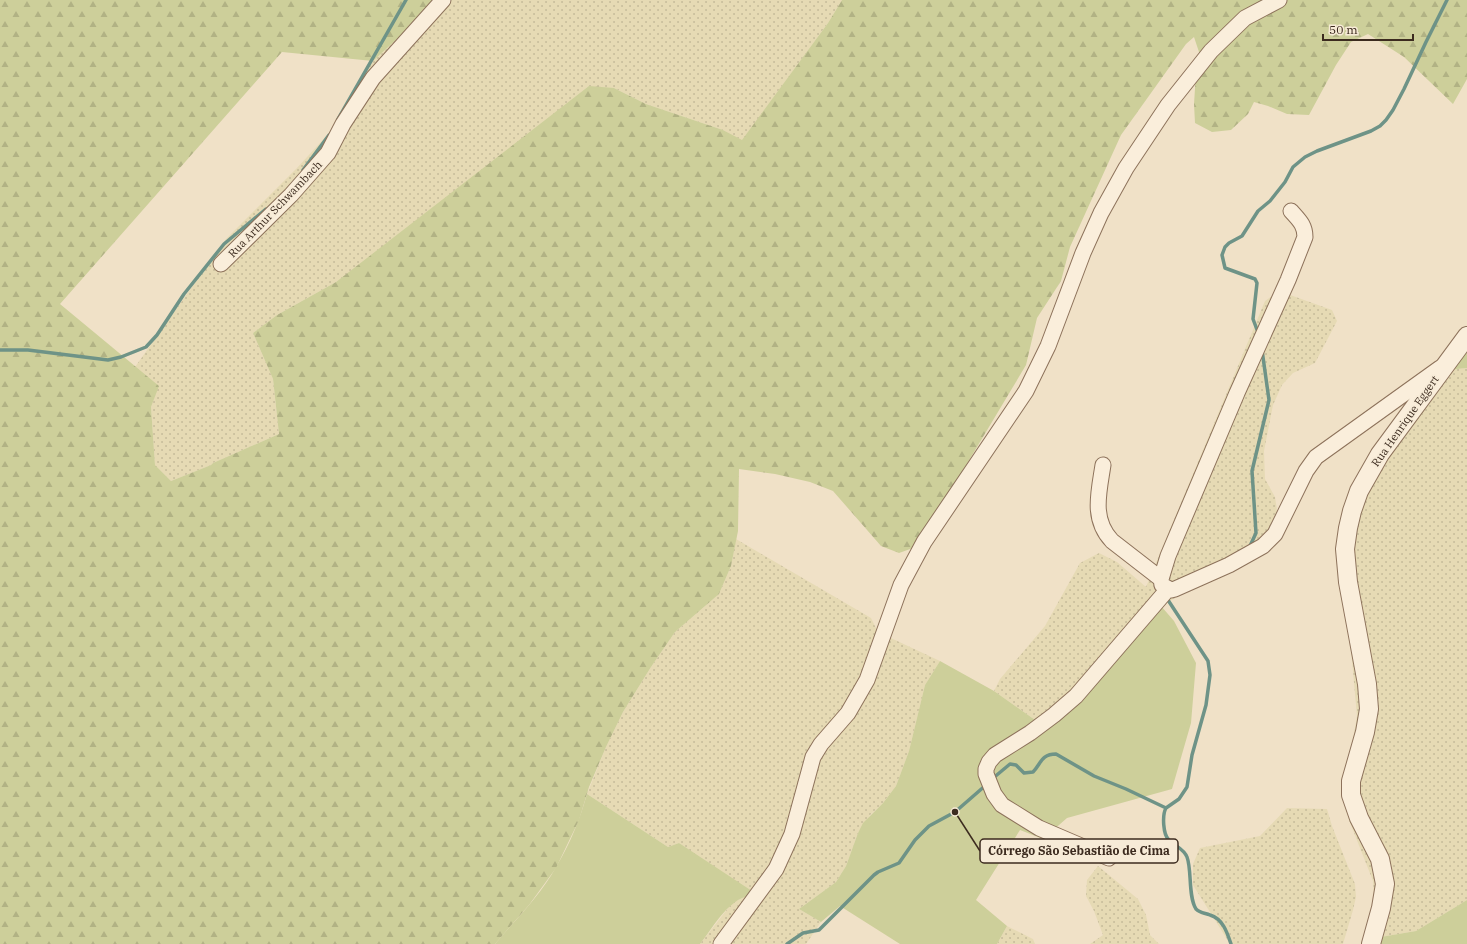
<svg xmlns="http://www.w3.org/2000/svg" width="1467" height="944" font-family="'IBM Plex Serif',serif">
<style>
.farmland{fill:url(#farmland-dots)}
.green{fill:#cdcf9a}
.forest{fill:url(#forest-firs)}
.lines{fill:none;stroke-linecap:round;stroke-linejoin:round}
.stream{stroke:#6e9387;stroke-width:3.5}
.minor-casing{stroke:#8d725b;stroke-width:17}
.tertiary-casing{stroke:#8d725b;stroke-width:20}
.minor{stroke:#faeedb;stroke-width:15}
.tertiary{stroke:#faeedb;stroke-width:18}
.labels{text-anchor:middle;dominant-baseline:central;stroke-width:3.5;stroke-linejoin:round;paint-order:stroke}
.street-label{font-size:11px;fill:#3c2b1f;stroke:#f7ebd7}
.leader{fill:none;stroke:#3c2b1f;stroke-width:1.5}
.callout-dot{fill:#3c2b1f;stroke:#f7ebd7;stroke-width:1.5}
.callout{fill:#f7ebd7;stroke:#3c2b1f;stroke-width:1.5}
.callout-label{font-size:12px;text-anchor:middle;font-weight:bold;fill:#3c2b1f}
</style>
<defs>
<pattern id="farmland-dots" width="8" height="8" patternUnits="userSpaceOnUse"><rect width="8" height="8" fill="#e6dab4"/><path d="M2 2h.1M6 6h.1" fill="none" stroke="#c6bb9a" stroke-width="1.8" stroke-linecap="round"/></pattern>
<pattern id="forest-firs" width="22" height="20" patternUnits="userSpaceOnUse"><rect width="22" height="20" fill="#cdcf9a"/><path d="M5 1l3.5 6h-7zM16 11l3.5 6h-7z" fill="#b1b284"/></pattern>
</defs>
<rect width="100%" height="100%" fill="#f0e1c7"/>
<path class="farmland" d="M439,0h403l-14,23 -86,118 -19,-11 -77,-26 -32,-16 -278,194 -59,33 -24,18 20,46 6,55 -66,29 -2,2 -40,16 -16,-16 -4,-58 7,-21 -23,-19 91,-128 70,-70 46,-50 9,-22 22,-36z
M1279,291l53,19 5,11 -22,42 -22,10 -11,12 -9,20 -9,46 1,28 10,18 2,13 -3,18 -23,27 -90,51 -116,121 -51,-36 6,-12 45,-53 35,-63 19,-10 18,9 29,25 119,-286z
M1467,368v532l-51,31 -53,9 8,-27 3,-15 -1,-17 -24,-61 -4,-16 5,-45 7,-43 -8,-89 -3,-99 89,-157z
M736,539l135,79 7,14 62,29 -15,24 -16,66 -13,35 -13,17 -13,12 -12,18 -12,33 -10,16 -37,27 22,13 -15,22h-106l32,-41 18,-9 -71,-51 -11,4 -81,-53 19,-47 17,-35 28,-45 24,-35 44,-38 12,-28z
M1287,808l40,1 5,17 23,58 1,13 -3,13 -10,34h-113l-37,-59v-21l7,-16 60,-12z
M1098,866l40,33 8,16 4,20 9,9h-69l13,-9 -9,-24 -8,-15 1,-16z
M1007,926l26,13 2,5h-38z"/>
<path class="green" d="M1467,326v42l-32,3z
M1161,606l13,15 22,42 -5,60 -19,66 -105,29 -24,21 -23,-9 -44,70 31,26 -10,18h-97l-60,-38 -19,16 -22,-13 37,-27 10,-16 12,-33 5,-10 20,-20 13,-17 13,-35 16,-66 15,-24 54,30 51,36z
M587,794l81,53 11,-4 79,52c-27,-2 -43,30 -58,49h-205c20,-24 46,-49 61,-77 14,-23 24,-48 31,-73z
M1467,900v44h-106l2,-4 53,-9z"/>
<path class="forest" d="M0,0h439l-66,61 -91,-9 -222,252 99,82 -8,21 4,58 16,16 40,-16 2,-2 66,-29 -6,-55 -20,-46 24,-18 59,-33 253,-196 25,2 32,16 77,26 19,10 86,-117 14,-23h625v79l-14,25 -49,-47 -36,-23 -17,8 -15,23 -27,50 -22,-1 -19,-8 -14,-4 -6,12 -17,16 -19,2 -17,-9 -1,-19 2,-31 5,-15 -7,-21 -8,7 -65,91 -51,112 -9,34 -24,37 -11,47 -64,107 -49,76 -14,5 -18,-7 -48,-55 -23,-9 -35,-8 -36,-5 -1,62 -7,35 -12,28 -44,38 -24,35 -28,45 -17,35 -17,40 -10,33 -23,48 -27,37 -34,39h-495z"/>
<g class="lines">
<path class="stream" d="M338,119l68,-119
M303,170l26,-35
M1259,335l-6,-16 4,-36 -2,-4 -30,-11 -3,-13 3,-8 4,-4 13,-7 16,-25 12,-10 15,-19 8,-15 12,-10 12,-6 54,-20 9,-5 6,-6 7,-10 11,-21 22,-47 21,-42
M0,350h28l80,10 13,-3 25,-10 11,-12 27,-41 40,-50 42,-35
M1250,546l6,-13 -4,-62 17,-71 -7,-50
M992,779l18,-15 6,1 8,8 9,-1c8,-8 8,-18 23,-18l38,22 32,13 40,19
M1166,808l13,-9 8,-12 5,-32 14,-50 4,-30 -2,-14 -42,-64
M1166,808c-4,7 -3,27 3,32 6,6 15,9 18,17 5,13 1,40 9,52 4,4 9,4 14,6 13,4 17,17 21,29
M787,944l16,-11 16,-3 55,-55 4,-3 21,-9 16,-23 14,-14 26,-14 31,-27"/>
<defs>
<path id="minor" d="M1291,211c8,9 14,14 14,26l-17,43 -51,113 -69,163 -7,23 1,6 9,5 4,-1 54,-24 34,-19 12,-12 31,-63 10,-14 124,-89
M221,264l70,-69 37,-42 15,-29 30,-46 70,-78
M1103,465c-4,27 -12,54 9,76l49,38
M1109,858l-70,-30 -37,-23 -8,-11 -8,-20v-5l3,-7 6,-7 35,-22 24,-18 22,-19 92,-107
M721,944l55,-75 16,-35 21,-77 8,-13 27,-31 19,-33 34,-95 23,-43 102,-151 22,-45 35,-93 18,-40 25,-45 42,-63 43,-54 34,-33 34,-18"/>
<path id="tertiary" d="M1371,944l10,-36 4,-24 -5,-25 -21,-41 -8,-23v-14l14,-49 4,-23 -2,-25 -19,-102 -3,-33 3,-21 4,-17 7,-20 21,-37 87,-118"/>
</defs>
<use href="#minor" class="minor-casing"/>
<use href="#tertiary" class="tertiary-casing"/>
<use href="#minor" class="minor"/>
<use href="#tertiary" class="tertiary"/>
</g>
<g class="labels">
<g class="street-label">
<text transform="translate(275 209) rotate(-46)">Rua Arthur Schwambach</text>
<text transform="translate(1405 421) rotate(-55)">Rua Henrique Eggert</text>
</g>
</g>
<path class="leader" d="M955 812L980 851"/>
<circle class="callout-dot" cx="955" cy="812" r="4"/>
<rect class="callout" x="980" y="839" width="198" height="24" rx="4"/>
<g class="callout-label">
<text x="1079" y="855">Córrego São Sebastião de Cima</text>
</g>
<path d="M1323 34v6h90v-6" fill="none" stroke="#3c2b1f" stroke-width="2"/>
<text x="1329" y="34" font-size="12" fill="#3c2b1f" stroke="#f7ebd7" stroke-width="3" paint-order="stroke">50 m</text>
</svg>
